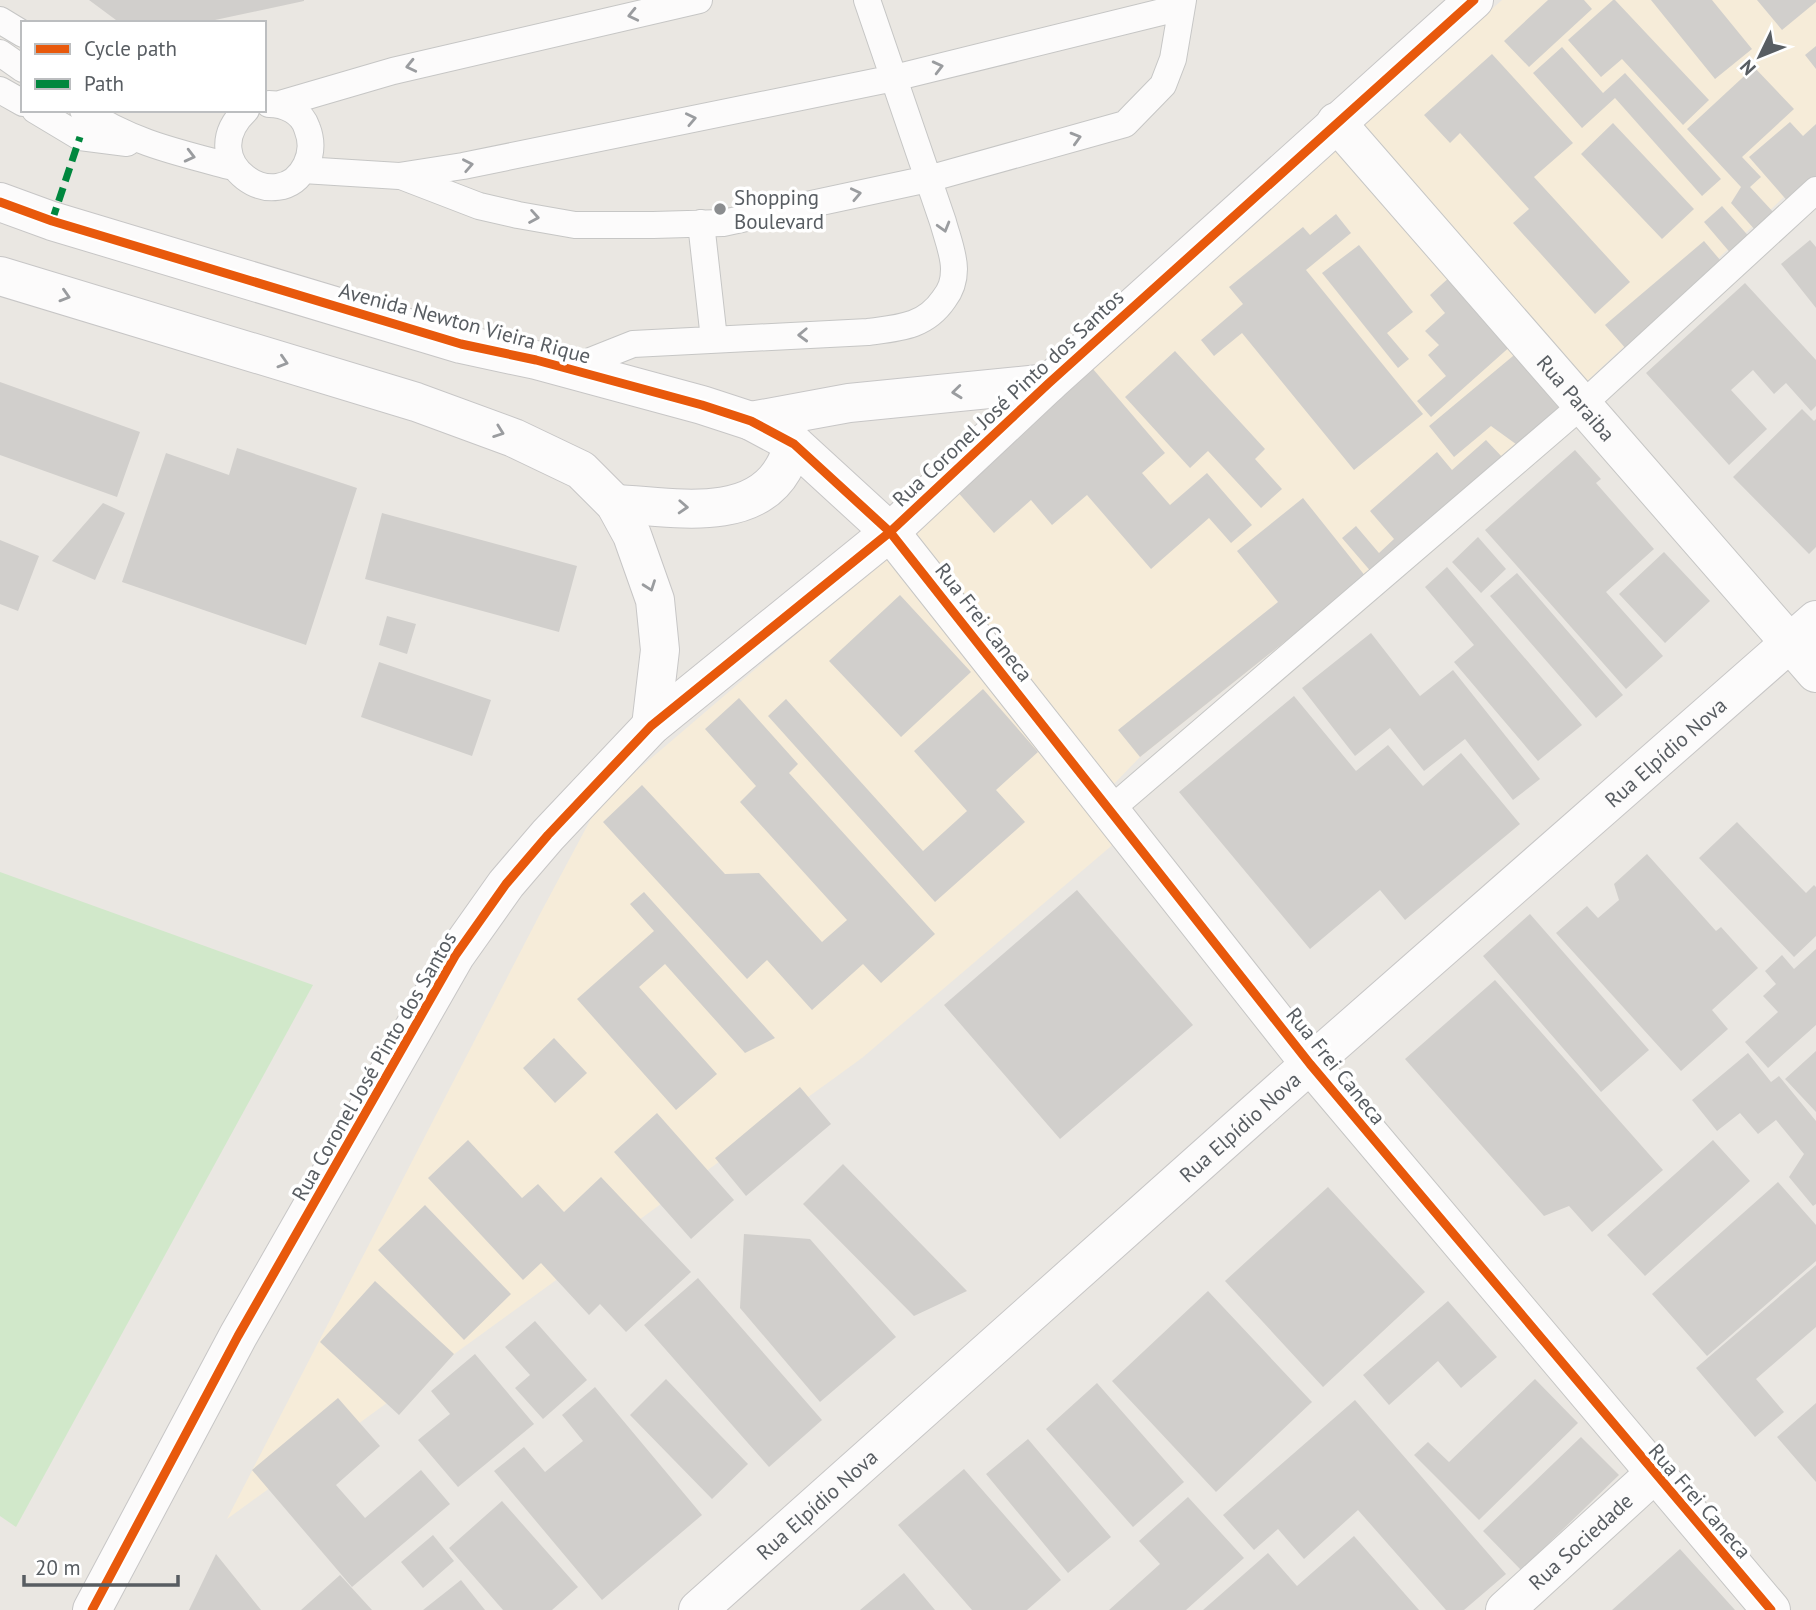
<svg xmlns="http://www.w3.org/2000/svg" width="1816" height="1610" font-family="'PT Sans',sans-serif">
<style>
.commercial{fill:#f6ecd9}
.green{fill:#d1e8ca}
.building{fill:#d1cfcc}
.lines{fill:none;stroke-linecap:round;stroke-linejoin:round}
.lane-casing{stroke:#c6c6c5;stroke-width:28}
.street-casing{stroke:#c6c6c5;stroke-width:40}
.secondary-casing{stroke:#c7c6c6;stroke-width:40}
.lane{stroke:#fcfbfb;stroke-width:26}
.street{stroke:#fcfbfb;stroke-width:38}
.secondary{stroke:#fcfbfb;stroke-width:38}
.quiet{stroke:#00873e;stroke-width:7;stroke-dasharray:14 7;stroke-linecap:butt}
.cycleway-casing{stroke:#fff;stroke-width:13}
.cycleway{stroke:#e8590c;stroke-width:9}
.oneway{stroke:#9a9c9f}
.poi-dot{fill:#8b8d8f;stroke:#fff;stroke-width:2.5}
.labels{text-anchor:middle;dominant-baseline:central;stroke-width:7;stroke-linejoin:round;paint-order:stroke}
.poi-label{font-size:21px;fill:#585d62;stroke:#fff;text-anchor:start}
.street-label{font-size:21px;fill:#585d62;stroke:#fff}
</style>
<rect width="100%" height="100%" fill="#eae7e2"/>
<path class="commercial" d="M1502,0h314v167l-230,215 -224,-256z
M1336,147l236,258 -206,172 -226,180 -28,29 -197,-253 40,-44z
M891,553l232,283 -261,222 -635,461 313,-605 60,-112z"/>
<path class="green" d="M0,872l313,113 -297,542 -16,-11z"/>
<path class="building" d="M89,0h215v1l-103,22h-81z
M1548,0h36l8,9 -63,58 -25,-26z
M1613,0h2l94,100 -26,25 -61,-66 -21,18 -33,-37z
M1651,0h61l40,49 -37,30z
M1757,0h59v2l-34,28z
M1816,46v23l-11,-14z
M1562,47l41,46 22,-20 96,106 -19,17 -87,-98 -33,30 -49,-55z
M1492,54l81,89 -39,34 96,105 -35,32 -82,-91 16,-14 -69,-76 -10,10 -26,-28z
M1754,67l40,42 -52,48 19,20 -11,10 25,27 -19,17 -25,-28 10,-16 -54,-58z
M1790,122l13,14 13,-12v57l-26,23 -41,-47z
M1613,123l81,86 -32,30 -81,-85z
M1722,206l30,34 -19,16 -29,-34z
M1336,214l15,19 -45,37 117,144 -69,56 -112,-137 -28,23 -13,-16 42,-36 -14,-17 74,-60 7,8z
M1810,240l6,7v61l-35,-44z
M1704,241l22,26 -99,83 -22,-25z
M1359,245l54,67 -26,21 22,26 -11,9 -76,-95z
M1452,275l61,69 -82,73 -14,-16 29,-25 -18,-21 11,-10 -14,-14 20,-18 -15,-18z
M1745,283l71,77v46l-5,5 -25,-28 -12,11 -21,-24 -22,20 36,39 -38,36 -83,-92z
M1175,351l90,98 -10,10 27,30 -21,19 -53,-57 -18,17 -65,-71z
M1519,351l47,57 -46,39 -29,-21 -37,31 -25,-31z
M1093,369l72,84 -23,20 28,32 37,-32 45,52 -21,18 -22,-25 -58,51 -64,-74 -35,30 -21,-25 -37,33 -39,-44z
M0,382l140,50 -23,65 -117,-42z
M1802,409l12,12 2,-2v128l-7,7 -76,-77z
M1486,440l18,19 -131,115 -31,-36 14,-12 23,27 15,-14 -24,-28 67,-59 15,18z
M237,448l120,40 -51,157 -184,-63 44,-129 63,22z
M1575,450l26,29 -5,4 58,66 -48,43 57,64 -37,33 -141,-159z
M1303,498l63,79 -226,180 -22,-27 160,-128 -41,-51z
M103,503l22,10 -30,67 -43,-19z
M382,513l195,53 -18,66 -194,-53z
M1478,537l28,32 -25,24 -29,-31z
M0,540l39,16 -21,55 -18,-7z
M1664,552l46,49 -45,42 -46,-49z
M1447,567l135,158 -44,36 -84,-99 20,-17 -49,-58z
M1517,573l106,122 -27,23 -106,-122z
M900,595l71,77 -70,65 -72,-76z
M387,616l29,8 -9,30 -28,-9z
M1371,633l49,63 33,-26 87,109 -27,21 -48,-61 -41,32 -34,-43 -35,28 -53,-68z
M379,662l112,38 -19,56 -111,-39z
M983,689l55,63 -42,38 29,32 -90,80 -167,-186 18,-17 137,152 44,-40 -53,-60z
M1294,696l62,75 32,-26 35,41 38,-33 59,71 -115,96 -25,-30 -70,59 -131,-157z
M739,698l59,66 -9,9 146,161 -54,49 -18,-19 -51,46 -45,-50 -20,19 -144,-157 39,-37 83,89 34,-1 63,69 25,-22 -107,-118 16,-16 -51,-57z
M1737,822l69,71 8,-8 2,2v49l-22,21 -95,-99z
M1647,854l69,77 5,-4 37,41 -46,42 16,19 -47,42 -125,-138 31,-27 11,12 21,-18 -5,-16z
M1077,890l116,135 -133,114 -116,-134z
M644,892l131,146 -30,15 -80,-89 -26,23 78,87 -41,36 -99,-111 77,-68 -24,-27z
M1530,914l119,136 -48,42 -118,-136z
M1816,949v76l-48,43 -23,-26 33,-30 -15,-16 13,-12 -11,-13 17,-16 12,14z
M1495,980l168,190 -71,62 -23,-26 -25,10 -139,-157z
M554,1038l33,35 -32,30 -32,-35z
M1816,1051v61l-31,-33z
M1748,1053l23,29 8,-6 37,45v83l-3,2 -24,-29 15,-23 -28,-34 -18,14 -18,-21 -23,18 -25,-31z
M800,1087l31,37 -85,72 -31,-38z
M657,1113l77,87 -43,39 -77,-87z
M468,1140l54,58 16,-14 26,28 37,-35 90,95 -65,60 -26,-28 -11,11 -48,-52 -18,17 -95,-102z
M1713,1140l37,41 -105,95 -38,-41z
M843,1164l124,127 -53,25 -111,-112z
M1778,1182l38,43v36l-109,95 -55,-62z
M1328,1187l97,105 -102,95 -98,-106z
M425,1205l86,89 -47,46 -86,-90z
M744,1234l66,5 86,98 -76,65 -80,-94z
M1816,1265v62l-60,52 28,33 -29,25 -59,-69z
M698,1278l124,142 -53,47 -125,-142z
M375,1281l79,73 -55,61 -79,-73z
M1208,1291l104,111 -96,90 -104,-111z
M1448,1301l49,56 -36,31 -23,-27 -49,44 -26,-30z
M535,1321l52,59 -44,39 -28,-31 15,-13 -25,-28z
M475,1354l59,70 -76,63 -40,-47 32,-26 -19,-23z
M666,1379l82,85 -36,35 -82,-84z
M1535,1379l43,44 -99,97 -65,-65 14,-13 21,20z
M1097,1383l87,99 -51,45 -87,-98z
M595,1387l107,128 -100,85 -108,-129 30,-24 21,25 38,-31 -21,-26z
M338,1398l42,48 -44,39 29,33 56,-48 29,34 -98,83 -100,-117z
M1355,1400l151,174 -42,36h-18l-88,-100 -54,49 -26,-30 -24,21 -31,-35z
M1816,1403v79l-39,-45z
M1581,1437l38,38 -98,95 -38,-39z
M1028,1439l83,98 -43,36 -82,-99z
M964,1469l97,111 -34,30h-55l-74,-85z
M1188,1497l56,61 -58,52h-77l51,-46 -21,-23z
M502,1501l76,86 -26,23h-49l-54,-62z
M433,1535l21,26 -31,27 -22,-26z
M1354,1536l65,74h-216l65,-57 29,33z
M1680,1549l55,61h-123z
M216,1554l45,56h-72z
M904,1573l31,37h-75z
M340,1575l32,35h-71z
M461,1580l24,30h-62z"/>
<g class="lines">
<defs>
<path id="lane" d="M0,20l23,14
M0,53l23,16
M0,90l23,13
M280,104l113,-33 306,-71
M35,110l45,27 47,6
M83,110c46,32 97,43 150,57
M246,110c-55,52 33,110 60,55 6,-13 6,-24 1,-37 -5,-16 -22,-24 -38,-24
M303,170l96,6 64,-10 431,-88 268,-66 18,-12
M401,176l78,30 39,9 57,10h78l70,-2 205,-44 197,-55 38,-39 10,-26 10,-59
M701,223l13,116
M570,369l63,-25 235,-12c31,-4 57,-5 76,-33 7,-9 10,-17 10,-30 0,-15 -7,-32 -11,-47l-76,-222
M1110,810l472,-405 234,-215"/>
<g id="street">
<path id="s1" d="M1336,122l480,551"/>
<path d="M890,532l420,532 461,546"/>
<path id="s2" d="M1505,1610l149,-136"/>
</g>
<g id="secondary">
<path d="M0,202l52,19 409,123 75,16 166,45 49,16 43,23 96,88"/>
<path d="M0,276l416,126 98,36 67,32 34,34 17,31 23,65 5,50 -9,76"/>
<path d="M751,421l98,-18 200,-20"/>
<path d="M615,504c53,2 136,21 168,-35 5,-8 8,-17 11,-25"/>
<path d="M92,1610l146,-274 217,-380 51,-72 42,-49 103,-109 239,-194 159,-149 425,-383"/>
<path id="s3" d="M698,1610l612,-546 506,-444"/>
</g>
</defs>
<use href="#lane" class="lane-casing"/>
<use href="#street" class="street-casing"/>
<use href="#secondary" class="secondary-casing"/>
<use href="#lane" class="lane"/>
<use href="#street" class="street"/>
<use href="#secondary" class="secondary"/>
<path class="quiet" d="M52,221l28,-84"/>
<defs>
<path id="cycleway" d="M0,202l52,19 409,123 75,16 166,45 49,16 43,23 96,88 420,532 461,546
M92,1610l146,-274 217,-380 51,-72 42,-49 103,-109 239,-194 159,-149 425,-383"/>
</defs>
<use href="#cycleway" class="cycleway-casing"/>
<use href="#cycleway" class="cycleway"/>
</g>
<defs><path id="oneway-chevron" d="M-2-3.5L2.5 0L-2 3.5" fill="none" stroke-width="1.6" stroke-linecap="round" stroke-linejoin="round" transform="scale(1.75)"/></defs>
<g class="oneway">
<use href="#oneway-chevron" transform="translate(633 15) rotate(167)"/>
<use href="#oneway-chevron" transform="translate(411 66) rotate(167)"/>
<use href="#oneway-chevron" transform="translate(938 67) rotate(-14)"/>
<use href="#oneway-chevron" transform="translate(691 119) rotate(-12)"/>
<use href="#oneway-chevron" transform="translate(1076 138) rotate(-16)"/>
<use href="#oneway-chevron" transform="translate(190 156) rotate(14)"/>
<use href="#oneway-chevron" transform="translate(468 165) rotate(-11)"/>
<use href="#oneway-chevron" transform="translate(856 194) rotate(-12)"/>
<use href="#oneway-chevron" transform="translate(534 217) rotate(10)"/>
<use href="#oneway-chevron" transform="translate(944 227) rotate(74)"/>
<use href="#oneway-chevron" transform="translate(65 296) rotate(17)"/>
<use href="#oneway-chevron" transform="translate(803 335) rotate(178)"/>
<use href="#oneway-chevron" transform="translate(283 362) rotate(17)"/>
<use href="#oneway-chevron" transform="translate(957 392) rotate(174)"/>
<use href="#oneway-chevron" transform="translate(499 432) rotate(20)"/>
<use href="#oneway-chevron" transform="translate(683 507) rotate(3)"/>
<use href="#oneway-chevron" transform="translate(650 586) rotate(70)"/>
</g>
<circle class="poi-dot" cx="720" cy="209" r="7"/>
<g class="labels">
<g class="poi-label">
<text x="734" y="197">Shopping<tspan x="734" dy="24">Boulevard</tspan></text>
</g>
<g class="street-label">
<text transform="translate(465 323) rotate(15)">Avenida Newton Vieira Rique</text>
<text transform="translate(1008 398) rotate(-43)">Rua Coronel José Pinto dos Santos</text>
<text stroke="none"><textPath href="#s1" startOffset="366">Rua Paraiba</textPath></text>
<text transform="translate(984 622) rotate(52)">Rua Frei Caneca</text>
<text stroke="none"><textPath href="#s3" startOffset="1293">Rua Elpídio Nova</textPath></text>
<text transform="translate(374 1066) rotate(-60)">Rua Coronel José Pinto dos Santos</text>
<text transform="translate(1336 1066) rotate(51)">Rua Frei Caneca</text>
<text stroke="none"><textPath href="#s3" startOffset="726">Rua Elpídio Nova</textPath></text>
<text transform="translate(1700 1501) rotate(49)">Rua Frei Caneca</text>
<text stroke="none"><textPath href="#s3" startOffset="159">Rua Elpídio Nova</textPath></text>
<text stroke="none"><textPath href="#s2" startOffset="102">Rua Sociedade</textPath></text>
</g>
</g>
<rect x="21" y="21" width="245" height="91" fill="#ffffff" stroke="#bcbec0" stroke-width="2"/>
<rect x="35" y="44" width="35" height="10" fill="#e8590c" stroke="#bcbec0" stroke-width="2"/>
<text x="84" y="56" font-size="21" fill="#585d62">Cycle path</text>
<rect x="35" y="79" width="35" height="10" fill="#00873e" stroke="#bcbec0" stroke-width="2"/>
<text x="84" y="91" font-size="21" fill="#585d62">Path</text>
<g transform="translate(1760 56) rotate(227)" stroke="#ffffff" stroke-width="5" paint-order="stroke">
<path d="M0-5L12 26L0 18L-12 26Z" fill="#585d62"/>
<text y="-10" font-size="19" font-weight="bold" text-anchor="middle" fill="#585d62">N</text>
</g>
<path d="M24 1575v10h154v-10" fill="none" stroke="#585d62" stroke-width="3.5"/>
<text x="35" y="1575" font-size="21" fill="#585d62" stroke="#ffffff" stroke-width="5" paint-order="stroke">20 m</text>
</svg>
